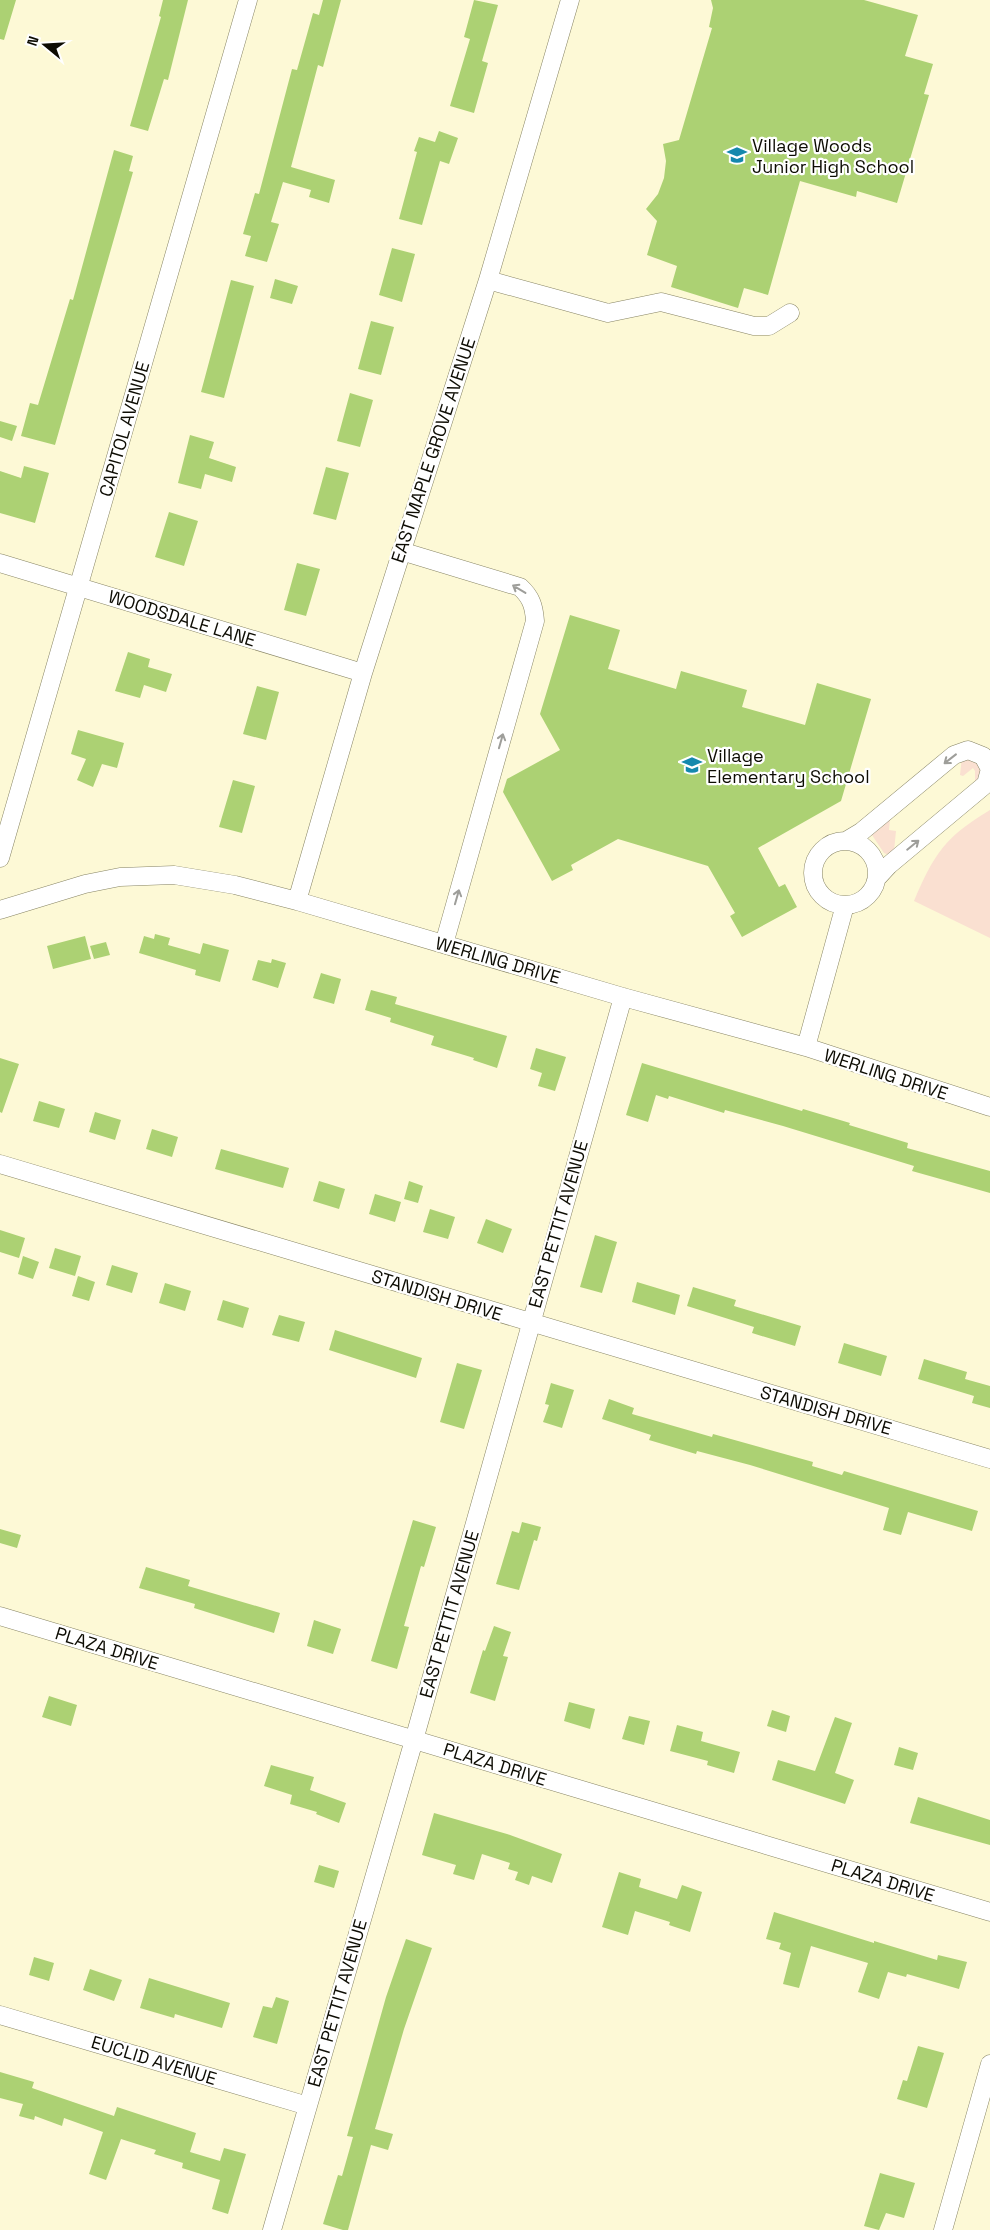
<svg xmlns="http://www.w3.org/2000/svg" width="990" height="2230" font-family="'Space Grotesk',sans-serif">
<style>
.green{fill:#fae0d1}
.building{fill:#acd173}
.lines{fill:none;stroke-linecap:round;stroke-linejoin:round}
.minor-casing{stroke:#878464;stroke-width:19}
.minor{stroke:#fff;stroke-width:18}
.oneway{stroke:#9e9e9a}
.labels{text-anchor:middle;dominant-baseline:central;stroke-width:4.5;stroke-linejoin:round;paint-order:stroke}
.poi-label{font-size:18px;fill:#0d0c03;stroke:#fff;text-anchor:start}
.street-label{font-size:18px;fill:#0d0c03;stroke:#fff}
</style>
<rect width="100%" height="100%" fill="#fdf9d6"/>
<path class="green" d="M962,757l16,3 5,16 -8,8v-13l-2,-3 -10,8 -3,-1z
M990,810v128l-76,-37c20,-47 31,-64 76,-91z
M890,819l-1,11 7,1 -2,20 -5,4 -5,-2 -12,-18v-3z"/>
<path class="building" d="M0,0h16l-12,40 -4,-1z
M163,0h25l-20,80 -4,-1 -16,52 -18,-5 31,-109 -2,-1z
M323,0h18l-18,67 -5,-2 -27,102 44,13 -6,23 -20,-6 2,-7 -28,-8 -12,40 8,2 -12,38 -22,-6 6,-20 -8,-2 12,-41 4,1 33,-125 5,1 16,-57 6,2z
M474,0l24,5 -16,56 6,2 -14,50 -24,-7 20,-67 -6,-2z
M711,0h153l54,15 -13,41 28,8 -9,30 5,1 -32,108 -40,-12 -1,6 -56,-16 -32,114 -24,-7 -6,20 -67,-21 6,-21 -30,-11 10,-34 -11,-12 12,-15 6,-16 2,-17 -3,-17 16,-4 33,-112 -3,-1 4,-19z
M439,131l19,7 -9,26 -9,-3 -18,64 -23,-6 18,-67 -3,-1 5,-14 16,5z
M114,150l19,6 -4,15 4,1 -78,273 -34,-9 9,-33 8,2 32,-106 3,1z
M392,248l23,6 -13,48 -23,-7z
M275,279l23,7 -6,18 -22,-6z
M231,280l23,6 -30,112 -23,-6z
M371,321l23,6 -13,48 -23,-6z
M350,393l23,7 -13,47 -23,-6z
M0,421l17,5 -5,15 -12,-4z
M190,435l24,7 -5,16 27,9 -4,15 -27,-8 -4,15 -23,-6z
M24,466l25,7 -14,50 -35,-10v-42l21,7z
M326,467l23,6 -13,47 -23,-6z
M169,512l29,9 -14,45 -29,-9z
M297,563l23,6 -14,47 -22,-6z
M570,615l50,15 -12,39 68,20 5,-18 66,19 -5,17 63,18 12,-42 54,16 -30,102 -83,47 21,39 6,-3 12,23 -55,30 -12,-21 5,-3 -27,-47 -90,-27 -47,26 2,5 -21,11 -49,-89 4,-13 53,-29 -20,-36z
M128,652l22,7 -2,8 24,7 -6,18 -22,-7 -4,13 -25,-7z
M257,686l22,6 -13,48 -23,-6z
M78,730l46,13 -7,25 -15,-4 -9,23 -16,-7 9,-21 -15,-5z
M233,780l22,6 -13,47 -23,-6z
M155,934l15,4 -2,7 32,9 3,-11 26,7 -9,32 -25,-7 1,-5 -57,-17 5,-17 10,3z
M85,936l6,23 -38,10 -6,-23z
M106,942l4,13 -16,4 -4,-13z
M272,959l14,4 -8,25 -26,-8 6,-20 13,3z
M321,973l20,6 -7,25 -21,-6z
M371,990l26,7 -2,7 112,32 -10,32 -24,-8 1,-2 -43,-13 3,-9 -44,-14 1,-4 -26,-8z
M536,1048l30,9 -11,34 -17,-5 4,-13 -12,-4z
M0,1058l19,6 -17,49 -2,-1z
M642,1063l160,48 1,-2 47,14 -1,2 59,18 -1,5 83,23v22l-78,-22 2,-5 -131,-40 -58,-16 -1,3 -55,-17 -1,3 -12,-4 -8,27 -22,-7z
M39,1101l26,8 -6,19 -26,-7z
M95,1112l26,8 -6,20 -26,-8z
M152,1129l26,8 -6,20 -26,-8z
M221,1149l68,19 -6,20 -68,-19z
M319,1181l26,8 -6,20 -26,-8z
M409,1181l14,5 -5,17 -14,-4z
M375,1194l26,8 -6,20 -26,-8z
M430,1209l25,8 -7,22 -25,-7z
M486,1219l26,10 -9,24 -26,-10z
M0,1230l25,8 -6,20 -19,-6z
M595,1235l22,7 -15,51 -22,-6z
M55,1248l26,8 -6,20 -26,-8z
M23,1256l16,6 -6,17 -15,-5z
M112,1265l26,8 -6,20 -26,-8z
M78,1276l17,6 -6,19 -17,-5z
M637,1282l43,13 -5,20 -43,-13z
M165,1283l26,8 -6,20 -26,-8z
M693,1287l43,13 -2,6 67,20 -6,20 -43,-13 2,-6 -67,-21z
M223,1300l26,8 -6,20 -26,-8z
M279,1315l26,7 -6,20 -27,-7z
M335,1330l87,28 -6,20 -87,-28z
M844,1343l43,13 -6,20 -43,-13z
M924,1359l43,13 -2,7 25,7v22l-18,-5 2,-7 -56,-17z
M457,1363l25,7 -18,59 -24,-7z
M551,1383l23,7 -12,38 -19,-6 6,-17 -4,-1z
M609,1399l25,9 -2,6 80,23 1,-3 57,16 43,12 -1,4 30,9 2,-4 134,40 -6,20 -64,-19 -7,23 -18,-5 6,-22 -139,-43 -53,-14 -1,3 -47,-14 2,-5 -49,-16z
M413,1520l23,7 -12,40 -3,-1 -17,60 5,1 -12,42 -26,-8z
M522,1522l19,5 -4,14 -3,-1 -15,50 -23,-6 16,-53 7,2z
M0,1529l21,6 -4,13 -17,-5z
M146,1567l44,13 -2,6 92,27 -6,20 -80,-25 1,-4 -56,-16z
M314,1620l27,9 -8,25 -26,-8z
M494,1626l17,6 -8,24 5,1 -13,44 -25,-8 13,-43 2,1z
M49,1696l28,9 -6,21 -29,-9z
M569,1702l26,7 -5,20 -26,-8z
M772,1710l18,6 -4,16 -19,-6z
M629,1716l21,5 -6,24 -22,-6z
M835,1717l17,6 -17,50 19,7 -9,24 -73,-24 6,-20 37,11z
M677,1725l26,7 -2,9 39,11 -6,21 -27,-8 1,-4 -38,-10z
M899,1747l19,6 -5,17 -19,-5z
M271,1765l43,12 -4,13 36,13 -7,20 -23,-9 1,-2 -27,-8 2,-9 -28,-9z
M918,1797l72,23v25l-80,-22z
M434,1813l73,21 55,20 -10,29 -20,-7 -3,9 -14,-5 3,-8 -10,-3 2,-6 -28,-9 -8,26 -21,-6 3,-9 -34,-10z
M319,1865l20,6 -5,17 -20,-6z
M619,1872l22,7 -2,8 38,12 5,-14 20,7 -12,40 -21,-7 1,-3 -35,-11 -7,24 -26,-8z
M774,1912l100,31v-2l63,19 1,-5 29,7 -8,27 -52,-15 -1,3 -18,-5 -9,27 -21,-7 10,-29 -57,-17 -12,42 -16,-4 8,-31 -12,-4 2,-6 -15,-4z
M406,1939l26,9 -28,81 -29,100 18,5 -5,16 -17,-5 -23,85h-5l-20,-6 15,-49 4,1 11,-39 -6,-1 39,-139z
M34,1957l20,6 -5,18 -20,-6z
M90,1969l32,11 -8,21 -31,-11z
M149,1978l81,25 -8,25 -47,-14 -1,4 -34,-10z
M276,1997l13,4 -12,43 -24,-7 10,-31 9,2z
M918,2046l26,7 -17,55 -30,-9 6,-19 4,1z
M0,2072l34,10 -2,6 82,28 3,-9 79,26 -6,19 30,9 4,-13 22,6 -18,60 -16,-5 8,-29 -38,-12 1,-5 -29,-9 2,-4 -35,-11 -15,41 -17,-6 14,-42 -39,-14 -2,8 -27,-10 -1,4 -15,-4 4,-12 -23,-6z
M880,2173l35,10 -11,35 -18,-5 -7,17 -15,-4z"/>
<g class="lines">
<defs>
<path id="minor" d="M488,280l120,33 53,-11 93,24h15l21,-13
M401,551l119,36c11,10 14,19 15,34l-91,323
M0,563l363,110
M846,841l15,-9 93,-77 14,-5 15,6 7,13 -4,15 -97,81 -12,13
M813 873a32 32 0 1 1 64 0a32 32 0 1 1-64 0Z
M0,858l248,-858
M297,901l66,-228 125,-393 82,-280
M0,910l85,-26 35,-7 54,-2 61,10 62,16 326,96 183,50 184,60
M806,1047l39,-142
M0,1164l990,295
M0,1616l990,296
M0,2015l308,91
M272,2230l142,-490 209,-743
M943,2230l47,-166"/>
</defs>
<use href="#minor" class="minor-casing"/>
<use href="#minor" class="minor"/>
</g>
<defs><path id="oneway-shaft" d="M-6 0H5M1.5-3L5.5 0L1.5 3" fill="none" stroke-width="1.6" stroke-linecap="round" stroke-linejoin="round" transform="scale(1.25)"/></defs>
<g class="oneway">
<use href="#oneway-shaft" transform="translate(519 589) rotate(-149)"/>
<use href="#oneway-shaft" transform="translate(501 741) rotate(-74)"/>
<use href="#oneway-shaft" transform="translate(950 759) rotate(142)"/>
<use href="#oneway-shaft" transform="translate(913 845) rotate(-39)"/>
<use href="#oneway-shaft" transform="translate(457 897) rotate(-74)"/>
</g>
<defs>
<symbol id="school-bare" viewBox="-9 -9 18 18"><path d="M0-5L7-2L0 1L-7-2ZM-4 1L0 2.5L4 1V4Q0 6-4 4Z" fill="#1488ad" stroke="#fff" stroke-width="2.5" paint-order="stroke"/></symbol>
</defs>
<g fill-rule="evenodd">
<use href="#school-bare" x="723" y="141" width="28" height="28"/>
<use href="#school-bare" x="678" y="751" width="28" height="28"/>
</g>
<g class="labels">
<g class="poi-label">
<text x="752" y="145">Village Woods<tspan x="752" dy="21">Junior High School</tspan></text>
<text x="707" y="755">Village<tspan x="707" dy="21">Elementary School</tspan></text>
</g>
<g class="street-label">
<text transform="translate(124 429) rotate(-74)">CAPITOL AVENUE</text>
<text transform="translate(433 450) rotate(-72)">EAST MAPLE GROVE AVENUE</text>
<text transform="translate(182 618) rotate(17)">WOODSDALE LANE</text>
<text transform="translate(498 960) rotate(16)">WERLING DRIVE</text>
<text transform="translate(886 1074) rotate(18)">WERLING DRIVE</text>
<text transform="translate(558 1224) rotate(-74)">EAST PETTIT AVENUE</text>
<text transform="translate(437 1295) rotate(17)">STANDISH DRIVE</text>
<text transform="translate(826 1410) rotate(16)">STANDISH DRIVE</text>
<text transform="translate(449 1614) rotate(-74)">EAST PETTIT AVENUE</text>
<text transform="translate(107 1648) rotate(17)">PLAZA DRIVE</text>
<text transform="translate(495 1764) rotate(17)">PLAZA DRIVE</text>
<text transform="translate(883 1880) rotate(17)">PLAZA DRIVE</text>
<text transform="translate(337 2003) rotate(-74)">EAST PETTIT AVENUE</text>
<text transform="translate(154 2060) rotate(17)">EUCLID AVENUE</text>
</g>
</g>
<g transform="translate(45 45) rotate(288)" stroke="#ffffff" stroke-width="4" paint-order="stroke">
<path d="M0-4L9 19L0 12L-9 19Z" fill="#0d0c03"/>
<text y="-8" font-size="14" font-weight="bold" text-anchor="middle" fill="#0d0c03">N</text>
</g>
</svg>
